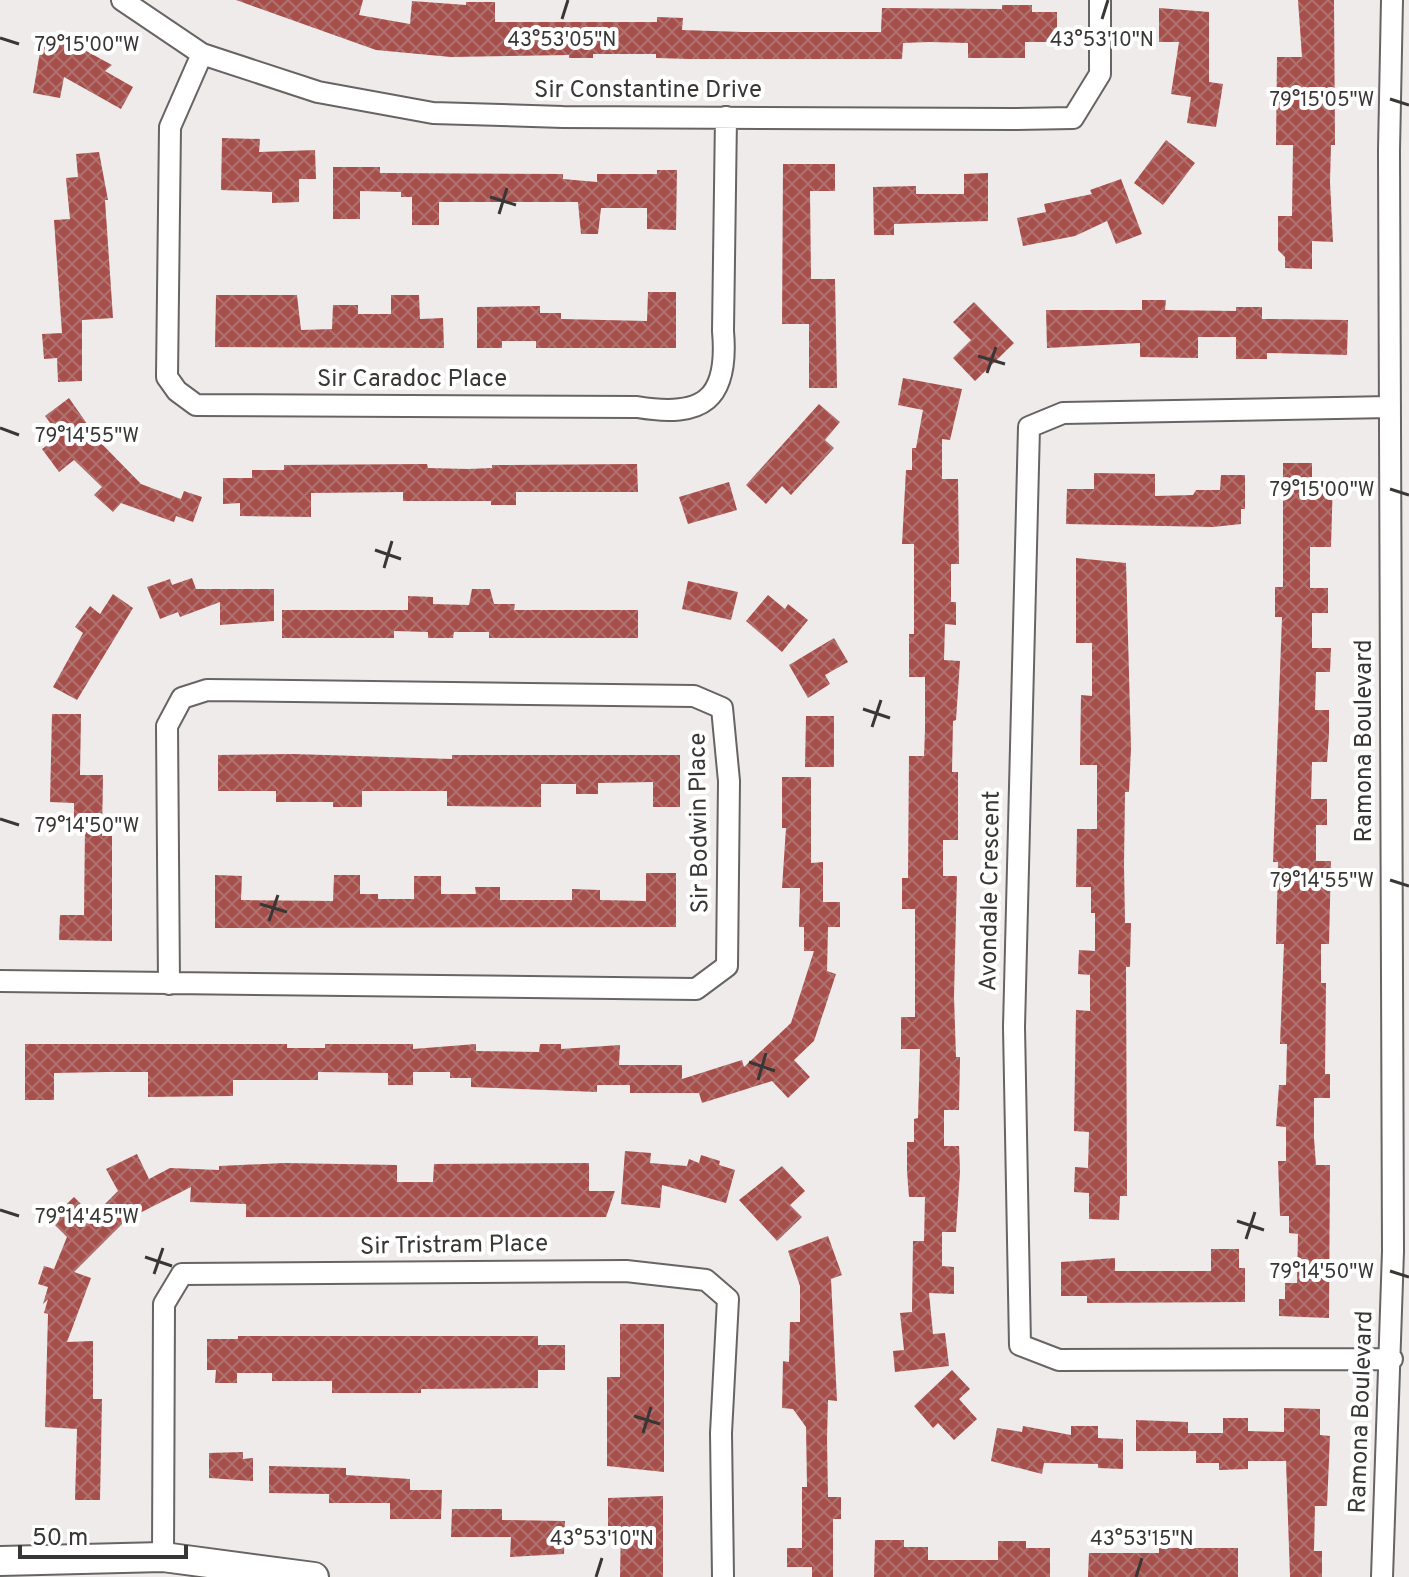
<svg xmlns="http://www.w3.org/2000/svg" width="1409" height="1577" font-family="Overpass,sans-serif">
<style>
.building{fill:url(#building-cross-hatch)}
.lines{fill:none;stroke-linecap:round;stroke-linejoin:round}
.street-casing{stroke:#676463;stroke-width:24}
.secondary-casing{stroke:#676463;stroke-width:32}
.street{stroke:#fff;stroke-width:20}
.secondary{stroke:#fff;stroke-width:28}
.ticks{fill:none;stroke:#383736;stroke-width:3}
.labels{text-anchor:middle;dominant-baseline:central;stroke-width:8;stroke-linejoin:round;paint-order:stroke}
.street-label{font-size:24px;fill:#383736;stroke:#fff}
.ticks-label{font-size:20px;text-anchor:middle;fill:#383736;stroke:#fff;stroke-width:8;stroke-linejoin:round;paint-order:stroke}
</style>
<defs>
<pattern id="building-cross-hatch" width="8" height="8" patternUnits="userSpaceOnUse" patternTransform="scale(2)"><rect width="8" height="8" fill="#a64f4b"/><path d="M0 0l8 8M0 8l8-8" fill="none" stroke="#af726f"/></pattern>
</defs>
<rect width="100%" height="100%" fill="#efebeb"/>
<path class="building" d="M236,0h127l-4,15 51,9 2,-23 54,4v-3h29v20h162v-5l26,1 -1,12 61,2h138l1,-24 120,1v-4h30v7h25v30h-32v16h-57v-15l-39,-1 -26,1 -1,16h-214l-32,-1v-4h-63v4h-24v-3l-118,2 -75,-7z
M1298,0h36l1,145h-4l-1,37 3,60 -21,-1v28l-27,-1v-11l-7,-7v-34h14l1,-71h-17l1,-88h25z
M1159,8l50,4v70l14,2 -7,43 -29,-4 4,-26 -20,-3 8,-52h-20z
M42,40l35,6 35,19 -7,6 28,16 -12,22 -57,-32 -4,21 -27,-5z
M222,138l38,1 -1,13 56,-2 1,29h-17v23l-27,1v-11l-51,-2z
M1166,140l29,23 -32,42 -29,-22z
M99,152l9,48h-3l8,118 -31,2v61l-24,1 -1,-24 -13,1 -2,-25 20,-1 -8,-113 16,-1 -4,-41 12,-1 -2,-23z
M783,164h52v27h-25l1,88h24l2,109h-28v-64h-27z
M333,167h47v6l183,1v5l34,3v-8h60v-4h20l-1,60 -29,-1v-21h-46l-3,26h-17l-3,-32h-139v23h-27v-28h-11v-5l-41,-1v28h-27z
M988,173v48l-94,3v11h-20l-1,-48 43,-1v8h48v-20z
M1121,179l21,55 -26,10 -9,-23 -32,15 -52,10 -6,-28 29,-6 -2,-8 48,-10 -2,-4z
M648,292h28v56h-140v-7h-34v7h-25v-41l63,-1v7h21v6l86,2z
M216,295h81l4,35 31,-1 1,-24h25v9h33v-19h28l1,24 23,-1 1,30 -229,-1z
M1142,300h24l-1,10 71,1v-4h26v12l86,1 -1,35 -80,-2v6h-31v-22h-38v21l-58,-1v-14l-93,5 -1,-38h96z
M974,302l40,41 -39,38 -22,-23 18,-18 -18,-18z
M903,378l59,11 -12,51 -8,-1v40h16l1,85h-8v38h5v23l-11,-1 -1,36 16,1 -4,59 -3,1 -1,51h6v68h-15v36h14l-3,120 2,61h4l-1,53h-15v36h15l1,25 -4,61h-14v34l12,1v27l-25,-1 4,41 12,-1 4,33 -54,6 -2,-21 11,-1 -4,-37 12,-1 1,-71h11l1,-44h-16l-2,-26v-29h7v-23l4,-1 2,-69h-19v-32h14v-108h-13v-31h6l1,-122h15l1,-25v-54h-16v-43h5v-90h-12l4,-74h6v-22h4l7,-38 -25,-5z
M69,398l30,43 42,43 40,15 3,-8 18,6 -9,25 -17,-6 -2,6 -53,-19 -8,9 -19,-17 8,-8 -28,-27 -15,12 -17,-23 18,-13 -15,-20z
M819,404l21,18 -15,18 9,8 -43,47 -9,-9 -16,18 -20,-19z
M1283,463h29v15l21,1 -2,68h-21v41h18v25h-16v35h19l-1,24h-14l-1,38h14v24l-2,28h-15l-1,37h16v26h-11v36h15l-2,83h-8v39h5l-1,91h5v24h-16v40l2,27h14l-1,153 -50,-2v-17h6v-16h12l1,-49 -9,-1v-17h-9l-2,-55h8v-34l-10,-1 3,-41h7l1,-41h-7l4,-100h-8l2,-82h-5l9,-245h-7v-30h8z
M427,464l1,4 40,1 24,-1v-3l145,-1 1,28h-122v13h-25v-4h-88v-9l-92,1v24l-71,-1v-13l-17,1v-26h29v-8h32v-5z
M1094,473l61,1v22l38,-1 3,-5h24l1,-15h24v34h-4v15l-28,3 -147,-3 1,-35h27z
M729,482l8,28 -49,14 -9,-27z
M1076,558l50,5 5,185 -2,44h-4l-1,73 1,58h6l-1,44h-4l1,229h-7l-1,24 -30,-1v-26l-15,-1 1,-25 13,1 1,-36 -15,-1 2,-121 14,1v-36l-12,-1 1,-24 16,1v-38h-4v-26h-15l1,-58h20v-64h-17l1,-70 11,1v-53h-16z
M192,578l4,11h78v32l-54,4v-23l-40,15 -2,-5 -18,7 -13,-32 23,-8 2,6z
M688,581l50,11 -7,28 -49,-11z
M472,589h18l4,15h21l-1,6h124v28h-149v-6h-35l-1,6h-25v-6l-34,-1v7h-112v-28h126v-14l25,1v7l36,1z
M113,594l20,14 -56,92 -24,-13 30,-54 -8,-6 15,-21 10,8z
M768,595l17,14 3,-5 20,16 -26,32 -36,-31z
M834,638l14,24 -23,13 5,9 -22,14 -19,-33z
M52,714h29l-1,61h23l-1,61h10v105l-53,-1 1,-25h24l1,-88h-11v-24l-24,-1z
M806,716h28v51h-29z
M293,754l159,5v-4h228v52h-27v-25l-55,1v11h-22v-10h-35v23l-94,-1v-15h-85v16h-29v-5h-57v-11h-58v-36z
M782,777h29v86l12,-1v40h17v25h-12l-1,44 9,3 -22,67 -20,19 16,17 -22,21 -16,-17 -70,22 -3,-10h-69v-8h-33v7l-126,-5v-9h-21v-6h-37v13h-25v-12l-70,-1v8h-85v16l-85,1v-25h-41l-53,1v27h-29v-56h262v4h38v-4h88v5l63,-5v7l63,1 1,-8h21v5l59,-4 -1,20h63v14l60,-19 2,7 47,-44 23,-72h-10v-24h-5l1,-39h-18l4,-60h-4z
M646,873h30v54l-461,1v-53l27,1 -1,24 92,1 1,-26h26v19h18v5h36v-23h27v18h35l-1,-7h25v13h72v-11l28,1v10l46,1z
M625,1151l26,2 -1,10 37,3 2,-7 10,4 2,-8 19,6 -1,4 16,5 -9,33 -64,-18 -2,23 -39,-4z
M137,1154l12,25 21,-11 49,2v-4l65,-3 113,2v17h36l1,-18 155,-1v28h26l-9,26h-360v-13l-56,-2 1,-15 -65,33 -52,52 17,6 -24,64 26,-1v58h9l-2,101h-25l2,-71 -32,-2 3,-113 -4,-1 4,-14 -5,5 5,-17 -10,-3 6,-18 10,3 13,-32 -17,-17 24,-23 19,19 25,-25 -12,-22z
M782,1166l23,25 -15,14 12,12 -25,24 -38,-41z
M828,1236l14,39 -11,4 6,122 -9,-1 -1,39 1,58h13v22h-8v58h-21v-10h-25v-19h15v-61h5l-1,-60 -13,-18 -11,-1 1,-47 6,1 1,-40h10v-36l-12,-35z
M1211,1249h28v19h6v34l-158,1v-7h-26v-34l54,-4v13h96z
M620,1324h44v148l-57,-6v-89h13z
M238,1336h300v9h27v25h-27v18l-117,1v4h-89v-12h-60v-8h-35v10h-22l1,-13h-9v-31h31z
M952,1370l18,19 -11,10 18,20 -23,21 -16,-17 -5,5 -19,-22z
M1284,1408l36,1v26l10,1 -3,70h-12l-1,45h8v26h-32l-4,-116h-38v8l-29,1v-7h-23v-12h-60v-31l52,2v11h35v-15h25v13l36,1z
M1023,1426l48,9v-9h27v12l25,1v30l-25,-1v-4l-54,-1 -2,11 -51,-13 6,-33 25,4z
M243,1452v7l10,-1v23l-44,-3v-25z
M269,1466l77,2v7l64,4v11h32l-1,29h-51v-16h-61v-9l-60,-1z
M663,1496v81h-43l1,-51h-13v-28z
M452,1509h50v11l63,1 -1,33 -54,3 1,-20h-60z
M875,1540h29v7h24v13h70v-19h28v7h24v29h-176z
M1159,1548h79v29h-150l1,-24h70z"/>
<g class="lines">
<defs>
<path id="street" d="M122,0l80,54 116,38 115,21 130,4 450,2 60,-1 27,-44v-74
M202,54l-32,73 -3,250 10,14 19,14 441,2c66,11 92,-7 86,-76l3,-214
M1390,407l-327,6 -34,14 -15,600 6,318 39,15 333,-1
M0,981l696,8 31,-23 2,-185 -7,-73 -28,-12 -487,-6 -25,8 -15,28 2,258
M163,1557l1,-253 18,-30 444,-3 80,9 22,19 -7,134 2,144
M1382,1577l11,-326 -4,-1101 3,-150"/>
<path id="secondary" d="M0,1561l163,-4 151,20"/>
</defs>
<use href="#street" class="street-casing"/>
<use href="#secondary" class="secondary-casing"/>
<use href="#street" class="street"/>
<use href="#secondary" class="secondary"/>
</g>
<path class="ticks" d="M562,19l6,-19M1102,19l6,-19M0,38l19,6M1390,99l19,6M490,197l26,8M499,214l8,-26M978,356l27,8M987,373l9,-26M0,428l19,7M1390,489l19,6M375,550l26,9M384,568l8,-27M863,709l27,9M872,727l9,-27M0,819l19,6M1390,880l19,6M260,904l27,8M269,921l9,-26M749,1062l26,9M758,1080l8,-27M0,1210l19,6M1237,1221l27,9M1246,1239l9,-27M145,1257l27,9M1390,1271l19,6M154,1274l9,-26M634,1416l26,8M643,1433l8,-26M596,1577l6,-19M1136,1577l6,-19"/>
<g class="labels">
<g class="street-label">
<text x="648" y="91">Sir Constantine Drive</text>
<text x="412" y="380">Sir Caradoc Place</text>
<text transform="translate(1365 741) rotate(-90)">Ramona Boulevard</text>
<text transform="translate(700 823) rotate(-91)">Sir Bodwin Place</text>
<text transform="translate(991 891) rotate(-89)">Avondale Crescent</text>
<text transform="translate(454 1246) rotate(-1)">Sir Tristram Place</text>
<text transform="translate(1362 1412) rotate(-88)">Ramona Boulevard</text>
</g>
</g>
<g class="ticks-label">
<text x="562" y="46">43°53'05"N</text>
<text x="1102" y="46">43°53'10"N</text>
<text x="87" y="51">79°15'00"W</text>
<text x="1322" y="106">79°15'05"W</text>
<text x="87" y="442">79°14'55"W</text>
<text x="1322" y="496">79°15'00"W</text>
<text x="87" y="832">79°14'50"W</text>
<text x="1322" y="887">79°14'55"W</text>
<text x="87" y="1223">79°14'45"W</text>
<text x="1322" y="1278">79°14'50"W</text>
<text x="1142" y="1545">43°53'15"N</text>
<text x="602" y="1545">43°53'10"N</text>
</g>
<path d="M20 1545v12h166v-12" fill="none" stroke="#383736" stroke-width="4"/>
<text x="32" y="1545" font-size="24" fill="#383736" stroke="#ffffff" stroke-width="6" paint-order="stroke">50 m</text>
</svg>
